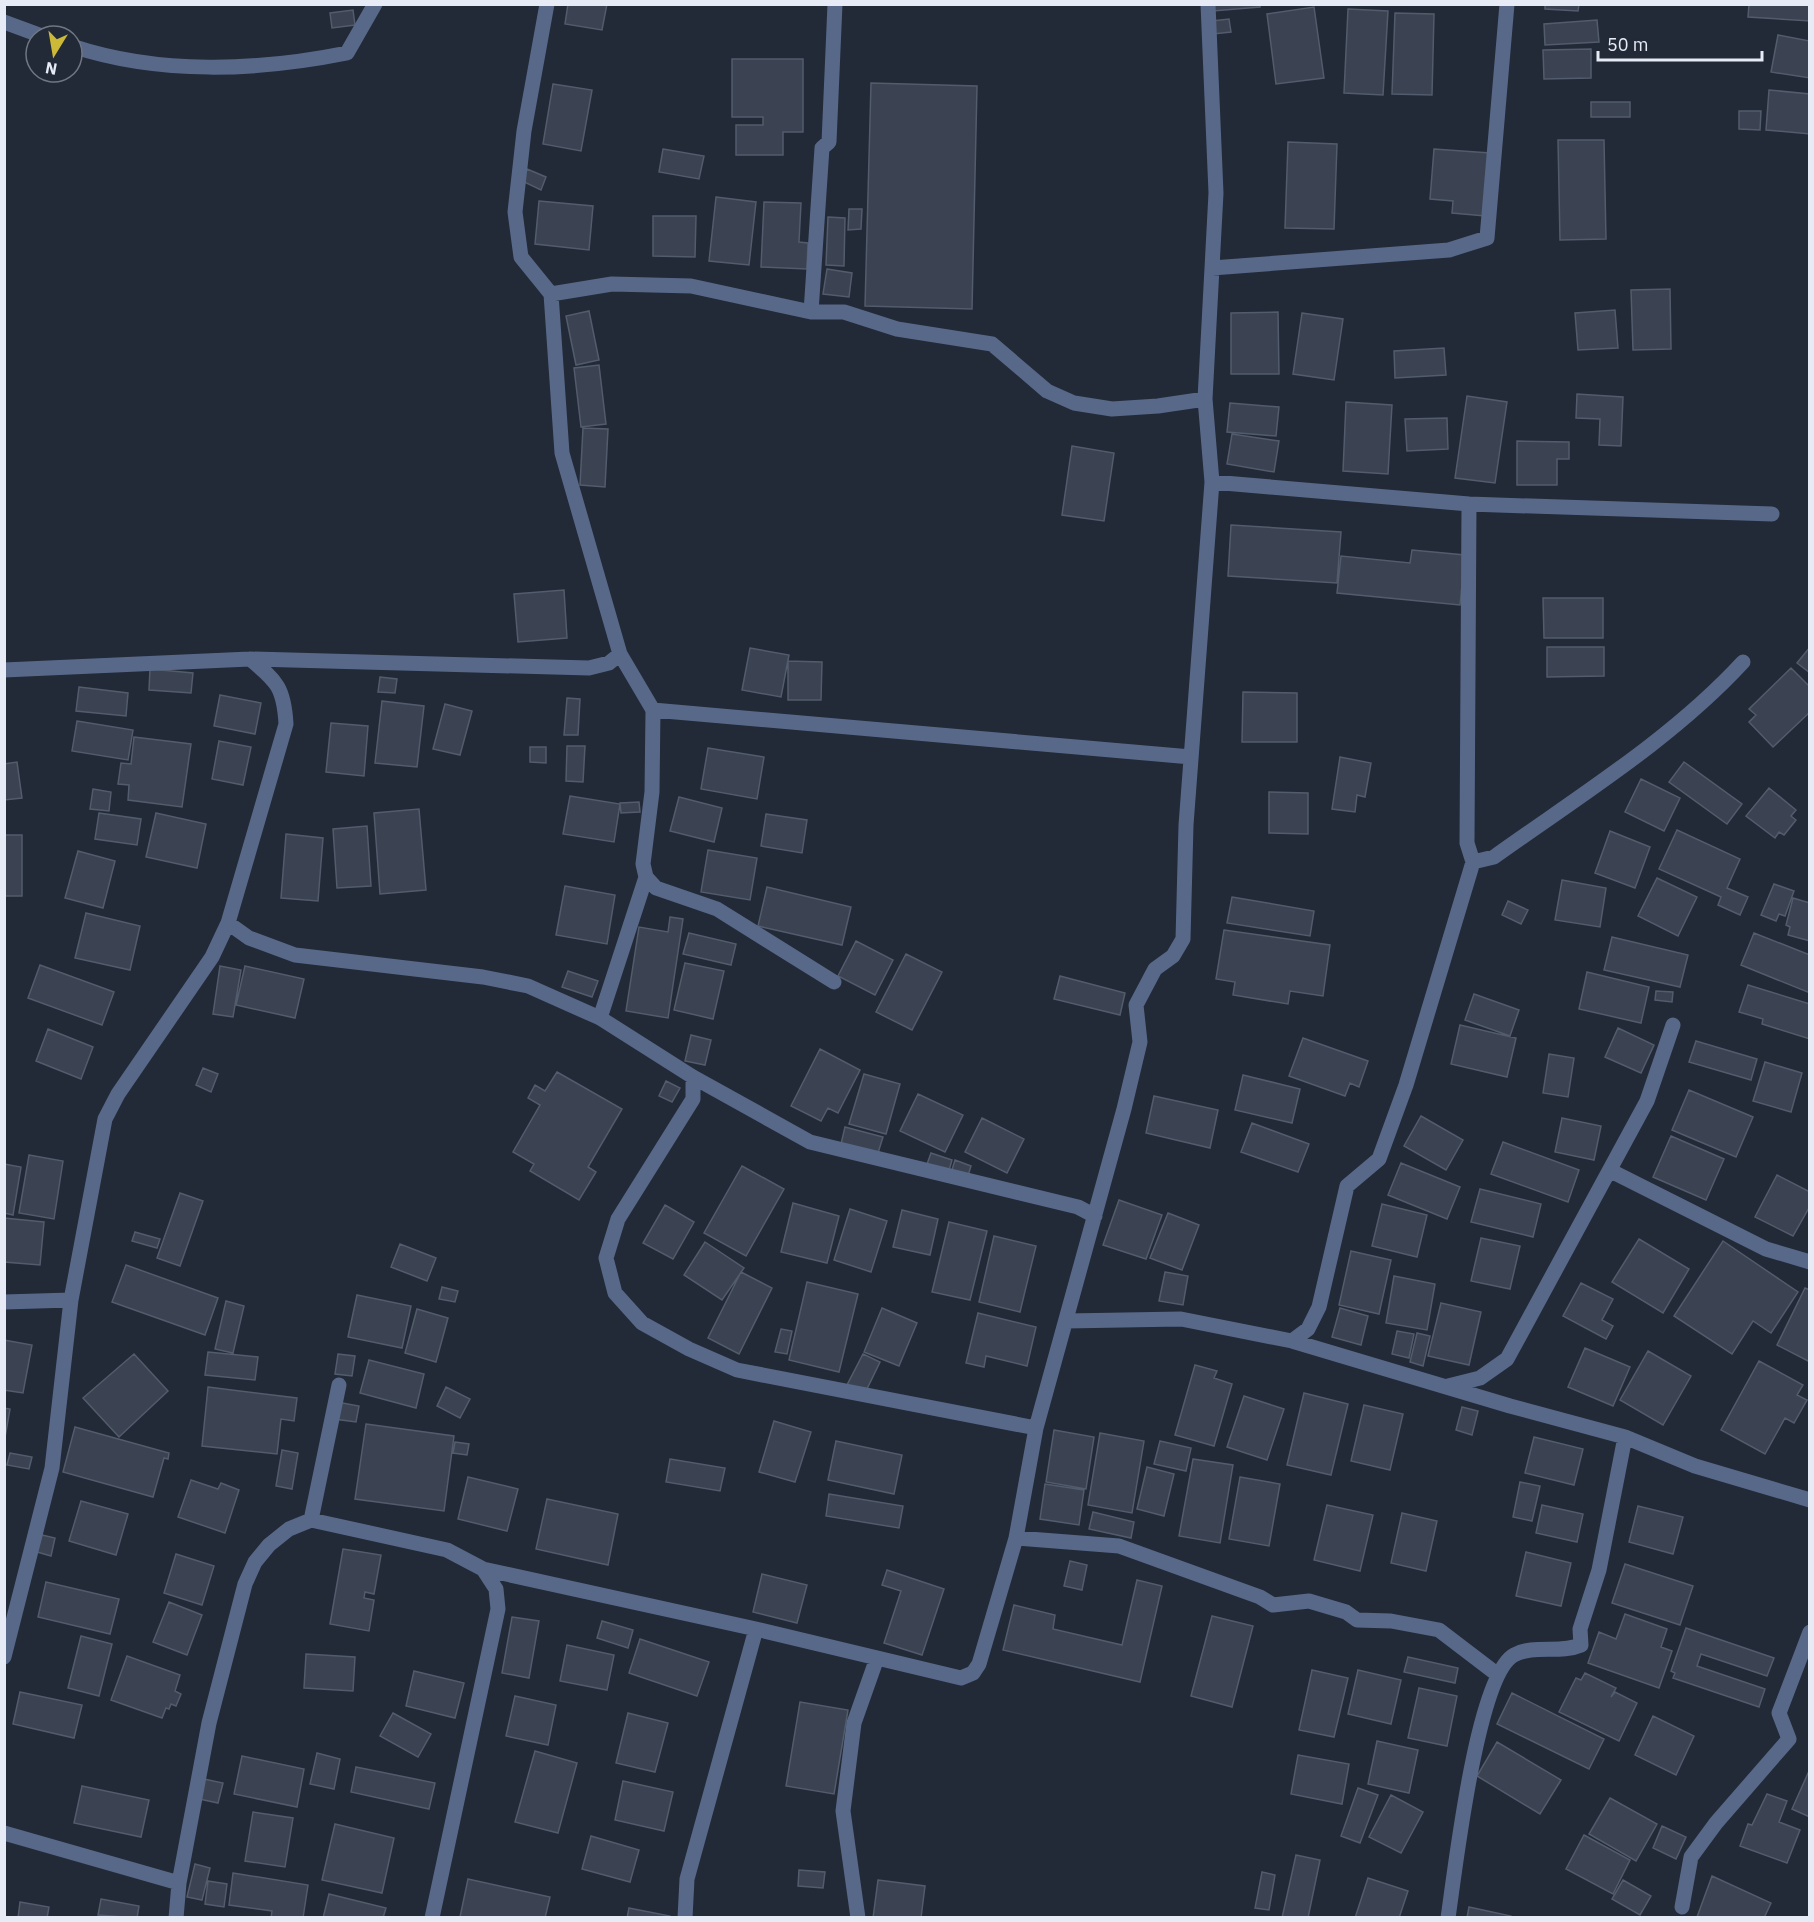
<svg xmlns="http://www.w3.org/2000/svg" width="1814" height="1922" font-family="'IBM Plex Sans',sans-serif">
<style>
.building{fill:#3b4352;stroke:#535c6c;stroke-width:1.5}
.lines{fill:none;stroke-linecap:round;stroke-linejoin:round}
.minor{stroke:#576889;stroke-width:15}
</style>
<rect width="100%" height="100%" fill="#222937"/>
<path class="building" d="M568,4h39l-5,26 -37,-6z
M1213,4h47v3l-47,4z
M1545,4h34l-1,7 -33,-2z
M1749,4h61v17l-62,-4z
M1314,7l10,71 -48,6 -9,-70z
M1348,9l40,2 -5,84 -39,-2z
M353,10l2,15 -23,3 -2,-15z
M1395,13l39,1 -2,81 -40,-1z
M1229,19l2,13 -18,2 -1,-13z
M1597,20l2,22 -54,3 -1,-21z
M1778,35l32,6v37l-39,-6z
M1591,49v29l-47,1 -1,-29z
M732,59h71v73h-20v23h-47v-30h27v-8h-31z
M871,83l106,3 -5,223 -107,-3z
M553,84l39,6 -11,61 -38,-7z
M1769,90l41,4v40l-44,-4z
M1591,102h39v15h-39z
M1739,111h22l-1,19 -21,-1z
M1558,140h46l2,99 -46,1z
M1288,142l49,2 -3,85 -49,-1z
M663,149l41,7 -5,23 -40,-7z
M1434,149l56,4 -5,63 -33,-3 1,-12 -23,-2z
M527,169l19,8 -5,13 -19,-9z
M716,197l40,5 -7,63 -40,-4z
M539,201l54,5 -4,44 -54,-6z
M764,202l37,1 -2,39 9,1 -1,26 -46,-2z
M849,209h13l-1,20 -13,1z
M653,216h43l-1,41 -42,-1z
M828,217l17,1 -1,48 -18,-1z
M827,269l25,4 -3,24 -26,-3z
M1670,289l1,60 -38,1 -2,-60z
M1615,310l3,38 -40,2 -3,-37z
M589,311l10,49 -23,5 -10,-49z
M1278,312l1,62h-48v-61z
M1302,313l41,6 -9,61 -41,-6z
M1444,348l2,27 -51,3 -1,-27z
M599,365l7,59 -25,3 -7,-59z
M1577,394l46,3 -2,49 -22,-1 1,-26 -24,-1z
M1467,396l40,6 -12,81 -40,-5z
M1346,402l46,3 -4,69 -45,-3z
M1230,403l49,4 -3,29 -49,-4z
M1447,418l1,31 -41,2 -2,-32z
M583,428l25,1 -3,58 -25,-2z
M1232,434l47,7 -5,31 -47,-8z
M1517,441l52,1v17h-12v26h-40z
M1072,446l42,7 -10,68 -42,-6z
M1231,525l110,7 -4,51 -109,-7z
M1412,550l53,5 -5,50 -123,-12 4,-37 69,7z
M564,590l3,48 -49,4 -4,-48z
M1543,598h60v40h-59z
M1547,647h57v29l-57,1z
M1810,647v26l-13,-10z
M750,648l39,7 -8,42 -39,-7z
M788,661l34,1 -1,38h-33z
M1791,668l19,19v25l-37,35 -24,-25 7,-7 -7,-6z
M150,669l43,4 -2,20 -42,-3z
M380,677l17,2 -2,14 -17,-1z
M79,687l49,6 -2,23 -50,-5z
M1243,692l54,1v49h-55z
M220,695l41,8 -6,31 -41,-8z
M567,698l13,1 -2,36h-14z
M382,701l42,5 -7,61 -42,-4z
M445,704l27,7 -12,44 -27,-6z
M77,721l56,9 -5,30 -56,-9z
M331,723l37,3 -4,50 -38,-4z
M134,737l57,7 -9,63 -54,-7 1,-15 -11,-1 3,-21 10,1z
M219,741l32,6 -8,38 -31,-6z
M567,746h18l-2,36 -17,-1z
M530,747h16v16l-16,-1z
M708,748l56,9 -7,42 -56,-10z
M1340,757l31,6 -6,34 -8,-2 -2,17 -23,-3z
M17,762l5,36 -18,2v-36z
M1684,762l58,42 -15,20 -58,-42z
M1641,779l39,19 -16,33 -39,-19z
M1769,788l27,22 -5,6 5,4 -12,15 -5,-3 -4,6 -29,-22z
M93,789l18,3 -2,19 -19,-2z
M1269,792l39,1v41l-39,-1z
M570,796l50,8 -6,38 -51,-8z
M679,797l43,11 -8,34 -44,-11z
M639,802l1,10 -19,1 -1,-10z
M419,809l7,81 -46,4 -6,-81z
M99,813l42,6 -4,26 -42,-6z
M156,813l50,11 -9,44 -51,-11z
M766,814l41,6 -5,33 -41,-7z
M367,826l4,60 -34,2 -4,-59z
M1677,830l63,29 -13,29 21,9 -8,18 -22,-10 3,-8 -62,-28z
M1610,831l40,16 -15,41 -40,-15z
M286,834l37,4 -5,63 -37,-3z
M4,835h18v61h-18z
M708,850l49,8 -7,42 -49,-8z
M78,851l37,10 -12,47 -38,-10z
M1657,878l40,19 -19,39 -40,-20z
M1562,880l44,8 -6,39 -45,-7z
M1774,884l20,7 -9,25 -6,-2 -3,7 -15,-6z
M565,886l50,9 -8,49 -51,-9z
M767,887l84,20 -9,38 -84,-19z
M1232,897l82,14 -4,25 -83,-13z
M1793,898l17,5v38l-22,-6 2,-8 -4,-2z
M1508,901l20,9 -7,14 -19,-9z
M86,913l54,13 -10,44 -55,-12z
M670,917l13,2 -15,99 -42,-7 13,-84 29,5z
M1224,930l106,15 -7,51 -33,-5 -2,13 -55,-9 2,-13 -19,-3z
M689,933l47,11 -5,21 -48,-11z
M1754,933l56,22v38l-69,-28z
M1612,937l76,18 -8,32 -76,-17z
M856,941l37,19 -18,35 -37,-19z
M906,954l36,18 -30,58 -36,-18z
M685,963l39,8 -11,48 -39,-9z
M40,965l74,27 -12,33 -74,-27z
M220,966l21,4 -8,47 -20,-3z
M245,966l59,13 -9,39 -59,-13z
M568,971l30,10 -6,16 -30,-10z
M1587,972l62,15 -8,36 -62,-14z
M1060,976l65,17 -5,22 -66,-16z
M1748,985l62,19v35l-48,-15 1,-5 -24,-7z
M1656,991l17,1 -1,10 -17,-2z
M1474,994l45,16 -9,26 -45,-16z
M1460,1025l56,13 -9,39 -56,-13z
M1618,1028l36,17 -13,28 -36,-16z
M48,1029l45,18 -12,32 -45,-18z
M691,1035l20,5 -6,25 -20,-4z
M1303,1038l65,23 -9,26 -9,-4 -5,13 -56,-20z
M1696,1041l61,18 -6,21 -62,-18z
M820,1049l40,21 -22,43 -10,-5 -7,13 -30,-15z
M1549,1054l25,4 -6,39 -25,-4z
M1765,1062l37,11 -11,39 -38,-11z
M203,1068l15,6 -7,18 -15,-7z
M557,1072l65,37 -34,58 8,5 -17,28 -49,-29 4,-7 -21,-12 27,-47 -12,-7 7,-13 10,6z
M864,1074l36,10 -14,50 -37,-10z
M1243,1075l57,14 -8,34 -57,-13z
M666,1081l14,7 -8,14 -13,-6z
M1689,1090l64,27 -17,40 -64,-27z
M918,1094l45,21 -18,37 -45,-21z
M1154,1096l64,14 -8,38 -64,-15z
M1421,1116l42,24 -17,30 -42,-24z
M982,1118l42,21 -17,34 -42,-21z
M1562,1118l39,8 -7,34 -39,-8z
M1252,1123l57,21 -11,28 -57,-20z
M845,1127l38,10 -5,16 -37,-9z
M1671,1136l53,23 -18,41 -53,-23z
M1503,1142l76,28 -11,32 -77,-28z
M931,1153l21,7 -4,14 -22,-7z
M29,1155l34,6 -9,58 -35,-6z
M955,1160l16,6 -4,13 -16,-6z
M1401,1163l59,24 -13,32 -59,-24z
M4,1164l17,3 -8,48 -9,-2z
M742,1166l42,23 -38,67 -42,-23z
M1777,1175l33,17v14l-17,30 -38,-19z
M1480,1189l61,15 -8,33 -62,-15z
M180,1193l23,8 -23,65 -23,-8z
M1119,1200l43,15 -16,44 -43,-14z
M793,1203l46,13 -12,47 -46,-11z
M1382,1204l45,11 -10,42 -45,-11z
M665,1205l29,17 -21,37 -30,-16z
M850,1209l37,12 -16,51 -37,-12z
M902,1210l36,9 -8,36 -37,-8z
M1168,1213l31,12 -17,45 -32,-12z
M4,1218l40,4 -4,43 -36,-3z
M949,1222l38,9 -17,69 -38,-8z
M135,1232l25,7 -3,9 -25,-7z
M994,1236l42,10 -16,66 -41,-10z
M1481,1238l39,8 -10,43 -39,-8z
M1639,1239l50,30 -26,44 -51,-31z
M1723,1241l75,51 -27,41 -18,-12 -21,33 -58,-38z
M705,1242l39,26 -22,32 -38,-25z
M400,1244l36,14 -9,23 -36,-14z
M1351,1251l40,9 -12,54 -40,-9z
M126,1265l92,33 -13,37 -93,-33z
M741,1272l31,16 -33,66 -31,-16z
M1165,1272l23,4 -5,29 -24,-4z
M1394,1276l41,8 -8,46 -41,-7z
M807,1282l51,12 -19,78 -50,-12z
M1581,1283l32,16 -11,21 11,6 -7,13 -43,-23z
M442,1287l16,4 -3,11 -16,-3z
M1805,1288l5,2v72l-33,-17z
M357,1295l54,11 -9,42 -54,-11z
M226,1301l18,5 -11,47 -18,-4z
M1441,1303l40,9 -12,53 -41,-9z
M882,1308l35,15 -18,43 -35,-14z
M1340,1308l28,8 -7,29 -29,-8z
M417,1309l31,9 -12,44 -31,-9z
M978,1313l58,14 -9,39 -41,-10 -2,11 -18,-4z
M781,1329l11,2 -5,23 -12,-2z
M1397,1331l17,3 -5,24 -17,-4z
M1417,1333l13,3 -7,30 -13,-4z
M4,1340l28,5 -9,48 -19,-3z
M1585,1348l45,19 -17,39 -45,-19z
M1648,1351l43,25 -28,49 -43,-25z
M208,1352l50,5 -3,23 -50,-5z
M134,1354l34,37 -49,46 -36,-39z
M338,1354l17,2 -3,20 -17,-2z
M863,1354l17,8 -15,31 -18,-8z
M369,1360l55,14 -8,34 -56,-15z
M1759,1361l44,24 -6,10 10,5 -13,23 -9,-5 -20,36 -44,-24z
M1195,1365l22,6 -3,7 18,6 -18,62 -39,-11z
M208,1387l89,11 -3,23 -13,-2 -4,35 -75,-8z
M446,1387l24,12 -10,19 -23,-12z
M1304,1393l44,11 -17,71 -44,-10z
M1244,1396l40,13 -17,51 -40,-13z
M337,1402l22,4 -3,16 -22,-3z
M1364,1405l39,9 -13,56 -39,-9z
M1462,1407l16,4 -6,24 -16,-5z
M4,1408l6,1 -6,34z
M774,1421l37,11 -16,50 -36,-10z
M366,1424l88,12 -10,75 -89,-12z
M75,1427l94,26 -1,6 -4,-1 -11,39 -90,-25z
M1054,1430l40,7 -8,52 -40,-7z
M1100,1433l44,8 -12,72 -44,-8z
M1534,1437l49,12 -9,36 -49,-12z
M836,1441l66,14 -8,39 -66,-14z
M1160,1441l31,7 -5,23 -32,-7z
M455,1442l14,2 -2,11 -14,-2z
M282,1450l16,3 -6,36 -16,-3z
M10,1453l22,4 -3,12 -22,-4z
M670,1459l55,9 -5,23 -54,-9z
M1193,1459l40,6 -13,78 -41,-7z
M1147,1467l27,7 -10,42 -27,-7z
M468,1477l50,12 -11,42 -49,-12z
M1240,1477l40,7 -11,62 -40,-7z
M191,1480l27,9 3,-6 18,7 -14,43 -47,-16z
M1520,1482l20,4 -8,35 -19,-4z
M1045,1484l39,6 -5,35 -39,-6z
M829,1494l74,12 -4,22 -73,-12z
M547,1499l71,15 -10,51 -72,-16z
M81,1501l47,13 -12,41 -47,-14z
M1327,1505l46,10 -13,56 -46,-11z
M1542,1505l41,9 -6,28 -41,-9z
M1638,1506l45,11 -10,37 -44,-12z
M1093,1512l41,10 -3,16 -42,-9z
M1402,1513l35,8 -11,50 -35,-8z
M42,1535l13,3 -4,18 -14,-4z
M343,1549l38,6 -7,39 -9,-2 -1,6 10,2 -5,31 -39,-7z
M1526,1552l45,11 -10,43 -45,-10z
M176,1554l38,12 -12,39 -38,-12z
M1070,1561l17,4 -5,25 -18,-4z
M1625,1564l68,22 -13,39 -68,-22z
M887,1570l57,19 -22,66 -38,-12 17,-52 -19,-6z
M762,1574l45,11 -10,38 -44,-11z
M1137,1580l25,6 -22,96 -137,-32 11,-45 41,10 -2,14 69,16z
M46,1582l73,17 -9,35 -72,-17z
M169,1602l33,13 -15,40 -34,-13z
M1625,1614l42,15 -6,18 11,4 -13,37 -71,-25 11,-31 17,7z
M1212,1616l41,10 -21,81 -41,-11z
M512,1617l27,4 -10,57 -27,-5z
M602,1621l31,9 -5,18 -31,-10z
M1686,1628l88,30 -7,18 -66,-22 -4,12 68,23 -6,18 -86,-29 2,-5 -4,-2z
M81,1636l31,8 -13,52 -31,-8z
M640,1639l69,23 -12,34 -68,-23z
M567,1645l47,10 -7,35 -47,-9z
M306,1654l49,3 -2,34 -49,-3z
M127,1656l53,19 -5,16 6,3 -5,12 -5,-2 -2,5 -3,-1 -4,10 -51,-18z
M1408,1657l50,11 -3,15 -51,-11z
M1312,1670l36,8 -14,59 -35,-7z
M1358,1670l43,10 -10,44 -43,-10z
M414,1671l50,12 -9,35 -49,-12z
M1585,1673l31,15 -5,9 4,-5 22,11 -18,38 -60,-29 17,-34 5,2z
M1419,1688l38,8 -10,50 -39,-8z
M20,1692l62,13 -8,33 -61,-14z
M1512,1693l92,46 -15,30 -92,-45z
M515,1696l41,9 -8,40 -42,-9z
M800,1702l48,8 -14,84 -48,-8z
M393,1713l38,21 -13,23 -38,-21z
M628,1713l40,10 -13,49 -39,-9z
M1653,1716l41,20 -18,39 -41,-20z
M1377,1741l41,9 -9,43 -41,-9z
M1497,1742l64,38 -21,34 -63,-38z
M535,1751l42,12 -19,70 -43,-11z
M317,1753l23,6 -6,30 -24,-5z
M1298,1755l51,9 -7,40 -51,-10z
M242,1756l62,13 -7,38 -63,-13z
M356,1767l79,16 -6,26 -78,-17z
M1809,1771h1v46l-18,-8z
M204,1779l19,4 -5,20 -19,-4z
M623,1781l50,11 -9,39 -49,-11z
M82,1786l67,14 -8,37 -67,-14z
M1358,1788l20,7 -18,48 -19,-7z
M1767,1794l20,7 -8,21 21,8 -13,33 -47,-17 8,-22 4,1z
M1391,1795l32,17 -22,41 -32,-16z
M1610,1798l47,26 -21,37 -47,-27z
M253,1812l40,6 -8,49 -40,-6z
M335,1824l59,14 -12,55 -60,-13z
M1662,1826l24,11 -10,22 -23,-11z
M1584,1835l46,25 -17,34 -47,-25z
M591,1836l48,14 -9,32 -48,-13z
M1296,1855l24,5 -12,58h-26z
M195,1864l15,4 -8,32 -15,-3z
M799,1870l26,2 -2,16 -25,-2z
M1262,1872l13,3 -6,35 -14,-2z
M233,1873l75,12 -5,33h-32l1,-7 -43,-6z
M1712,1876l59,27 -7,15 -67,-1z
M1368,1878l40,13 -9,27h-44z
M468,1879l82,18 -5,21 -85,-1z
M878,1880l47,6 -4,32h-48z
M1623,1880l28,16 -11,19 -28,-16z
M208,1881l19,3 -3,23 -19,-3z
M329,1894l57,14 -3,10h-60z
M101,1899l38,7 -2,12 -39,-3z
M20,1902l29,5 -2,11h-29z
M1469,1907l42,9v2h-44z
M629,1908l41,8v2h-43z"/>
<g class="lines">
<path class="minor" d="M547,4l-23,127 -9,81 6,45 30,37 11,159 58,201 33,56 -1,82 -9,72 3,13 -46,141
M4,22l38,14
M72,46c87,29 186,25 275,7l28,-49
M1212,268l237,-18 38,-12 20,-234
M551,294l61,-10 79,2 120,26h33l53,17 95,15 55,47 27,12 38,6 46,-3 47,-7
M811,312l11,-164 7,-6 6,-138
M1212,482l257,22 303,10
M4,670l246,-11 339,9 20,-5 11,-9
M653,710l538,47
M1473,862l21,-5c85,-61 178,-118 249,-195
M646,877l10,11 61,21 117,73
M228,923l21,15 46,17 188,22 45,9 72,32 93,59 117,65 268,65 17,9
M693,1077v22l-75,120 -12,39 9,35 27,30 47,26 48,21 299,58
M1611,1171l155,78 44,13
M4,1302l67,-2
M1066,1321l115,-2 111,22 218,65 115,31 70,29 115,34
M1292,1341l16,-12 11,-22 28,-121 32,-27 27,-74 67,-223 -6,-19 2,-339
M1448,1386l32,-8 27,-19 140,-258 26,-76
M311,1520l28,-135
M1016,1538l103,8 141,51 13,8 36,-4 37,11 11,8 34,1 48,9 59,45
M4,1657l48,-189 19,-168 34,-181 13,-25 94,-137 16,-34 58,-199c-2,-36 -9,-43 -36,-65
M4,1833l175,50
M1682,1907l9,-50 25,-34 73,-84 -10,-26 31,-81
M176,1918l3,-35 30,-160 36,-139 10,-22 14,-17 20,-16 22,-9 136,30 36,19 273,60 205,49 12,-5 6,-9 37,-126 20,-110 88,-319 16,-67 -4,-37 19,-36 18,-13 10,-17 3,-114 26,-343 -7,-83 11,-206 -8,-189
M432,1918l66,-309 -2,-20 -13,-20
M685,1918l2,-39 69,-250
M858,1918l-15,-107 11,-88 23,-65
M1448,1918c7,-47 29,-243 66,-263 20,-11 46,-1 67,-10l-1,-16 19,-59 26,-133"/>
</g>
<rect width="1814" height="1922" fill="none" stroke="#e6ebf5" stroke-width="12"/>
<g transform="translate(54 54) rotate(191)"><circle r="28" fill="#222937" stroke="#707783" stroke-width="1.5"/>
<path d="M0-4.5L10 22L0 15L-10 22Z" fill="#cdb938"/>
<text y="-9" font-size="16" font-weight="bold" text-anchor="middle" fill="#e6ebf5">N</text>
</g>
<path d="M1598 51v9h164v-9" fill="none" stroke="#e6ebf5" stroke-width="3"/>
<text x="1607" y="51" font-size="18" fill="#e6ebf5" stroke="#222937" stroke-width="4.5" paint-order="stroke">50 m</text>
</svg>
